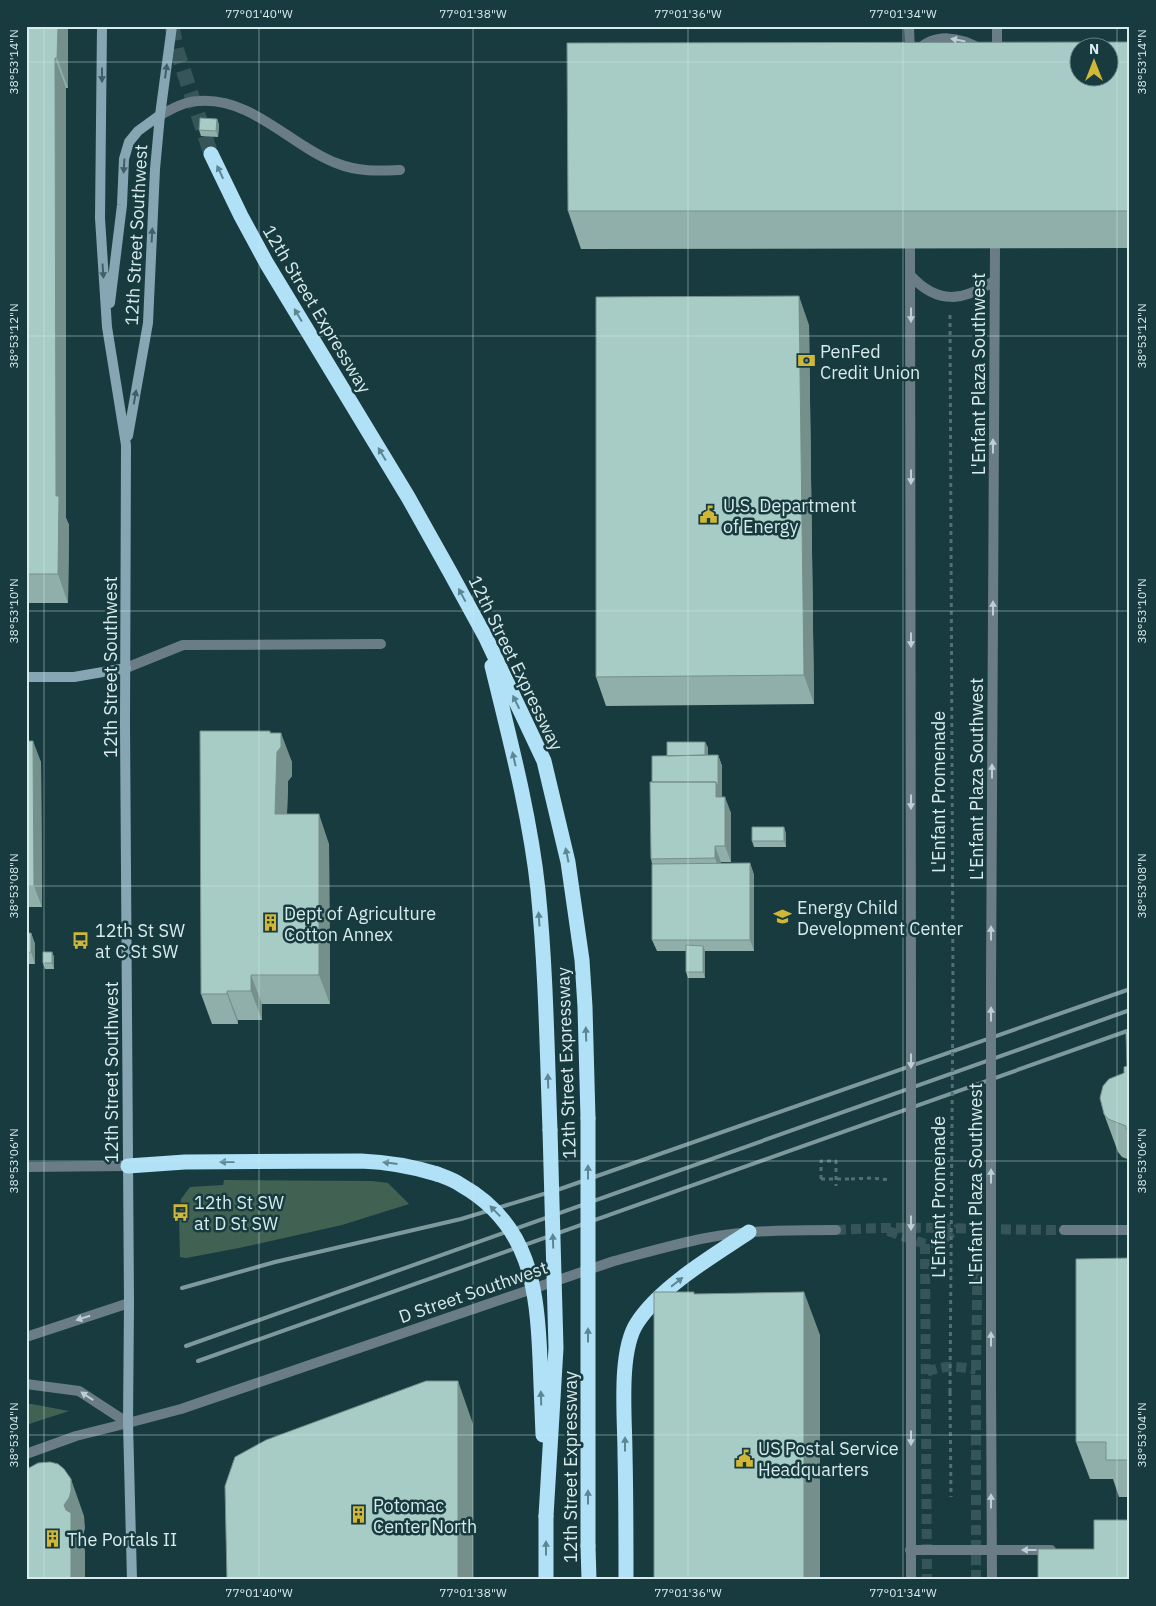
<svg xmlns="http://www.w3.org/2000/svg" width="1156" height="1606" font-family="'IBM Plex Sans',sans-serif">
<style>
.green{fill:#416252}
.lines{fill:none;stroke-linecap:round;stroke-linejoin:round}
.tertiary-tunnel{stroke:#355559;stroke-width:10;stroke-dasharray:10 5;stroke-linecap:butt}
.motorway-tunnel{stroke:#355559;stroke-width:15;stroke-dasharray:15 8;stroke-linecap:butt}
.path{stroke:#527074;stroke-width:3;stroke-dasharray:4 4;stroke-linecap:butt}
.service{stroke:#6a7d86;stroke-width:10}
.minor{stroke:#6a7d86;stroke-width:10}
.tertiary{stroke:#6a7d86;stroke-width:10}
.secondary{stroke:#87a6b4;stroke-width:10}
.motorway{stroke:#b0e1f7;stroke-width:15}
.rail{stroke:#7e999c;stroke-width:4}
.path-bridge{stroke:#527074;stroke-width:3;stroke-dasharray:4 4;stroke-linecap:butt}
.tertiary-bridge{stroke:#6a7d86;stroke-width:10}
.motorway-bridge{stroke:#b0e1f7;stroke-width:15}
.wall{fill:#90afaa}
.shaded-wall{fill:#758f8b}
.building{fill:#a7ccc6;stroke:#758f8b;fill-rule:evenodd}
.oneway{fill:#bcd0d3}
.oneway2{fill:#3f6068}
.oneway3{fill:#5c8692}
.ticks{fill:none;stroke:#d8ebed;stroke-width:1;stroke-opacity:0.45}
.labels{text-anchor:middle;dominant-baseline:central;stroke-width:5;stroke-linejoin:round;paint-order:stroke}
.street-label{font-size:18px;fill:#d8ebed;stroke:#183b3f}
.poi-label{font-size:18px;fill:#d8ebed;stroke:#183b3f;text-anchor:start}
.neatline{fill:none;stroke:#d8ebed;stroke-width:2}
.ticks-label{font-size:12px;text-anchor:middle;fill:#d8ebed}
</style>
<rect width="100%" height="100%" fill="#183b3f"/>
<path class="green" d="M224,1180l148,1 16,2 21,21 -67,21 -103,23 -53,10 -6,-1 -1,-41 2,-17 9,-12 33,-2z
M26,1403l43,8 -43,14z"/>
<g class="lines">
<path class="tertiary-tunnel" d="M836,1230c76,-5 152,0 228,0
M888,1231l37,13 15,-2 18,-14
M925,1244l2,336
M927,1372c16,-7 32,-6 49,-2
M976,1580v-210l2,-141"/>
<path class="motorway-tunnel" d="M172,26l5,25 34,103"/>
<path class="path" d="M950,315l3,673
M821,1179v-18h15v25
M851,1179l20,-1 20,2
M950,1392l1,105"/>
<path class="service" d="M160,115c12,-6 25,-14 39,-14 53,-4 92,45 137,62 22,9 42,8 64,7
M126,668l57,-23 198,-1"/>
<path class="minor" d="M917,51c18,-19 43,-14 64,-2
M911,276c27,29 52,25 83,5
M26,1337l103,-34
M26,1384l53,7 49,32
M26,1454l50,-18 52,-13
M910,1550h141"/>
<path class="tertiary" d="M909,26l1,29
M997,56v-30
M910,248l1,764
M991,982l4,-734
M26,1167l102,-1
M1064,1230h66
M991,1387l1,193
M128,1423l53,-14 433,-148c30,-8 61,-17 92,-23 43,-8 87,-8 130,-8
M911,1580v-191"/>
<path class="secondary" d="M102,26l-2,192 7,109 19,118 -1,281 4,577 -1,120 4,157
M110,303l12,-98 2,-46 5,-17 9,-11 22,-16
M128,436l20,-113 7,-154 5,-54 12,-89
M26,677h48l52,-9"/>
<path class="motorway" d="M211,154l30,62 26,48 141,233 42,75 36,66 58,123 24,101 14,98 3,47 3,111
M492,666c18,74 38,149 46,224 8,80 9,160 12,240
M128,1166l57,-4 176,-1c26,1 50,5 76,13
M588,1546l1,34
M546,1580v-64
M626,1580c0,-42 0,-84 -1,-126 0,-35 -7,-102 12,-131 23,-36 76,-67 112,-91"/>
<path class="rail" d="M182,1288l93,-26 186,-43 99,-30 570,-200
M186,1346l944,-336
M198,1361l932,-331"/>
<path class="path-bridge" d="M821,1179h30
M950,1392l3,-404"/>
<path class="tertiary-bridge" d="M991,982v405
M911,1389v-377"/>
<path class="motorway-bridge" d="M588,1118v428
M437,1174c8,3 17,6 24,11 69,39 76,103 79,174 1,25 2,51 3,76
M546,1516l10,-168 -6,-218"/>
</g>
<path class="wall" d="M26,26h42v62h-2v430l3,7 -1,78h-42z
M1130,42v206l-549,1 -13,-38z
M217,119l2,6 -1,12 -17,-1 -2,-6z
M809,325l5,379 -208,2 -10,-29z
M271,733l21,29v14l-4,5 -1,33 42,30 1,160h-68v16h-24v4h-26l-11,-30z
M26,741l15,21 1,145h-16z
M705,742l3,6v7h10l4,11v31l9,16v49h-10v2l29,-1 4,12v76h-49v27h-17l-2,-6v-21h-29l-5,-11v-76l-1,-5 1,-77 15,-26z
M786,833v14h-32l-2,-6z
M26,933h5l4,11v20h-9z
M52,952l2,5v12h-9l-2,-6z
M1130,1030v130l-8,-3 -4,-5 -14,-38 20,-41 3,-7z
M1130,1258v239h-11l-6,-18h-23l-14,-37z"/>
<path class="shaded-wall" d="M58,26h10v62l-11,-30z
M55,58l11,30v430l3,7 -1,78 -10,-29 -2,-78z
M217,119l2,6 -1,12 -2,-6z
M799,296l10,29 5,379 -10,-29z
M270,731l8,20 3,-18 11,29v14l-4,5 -2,63 -11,-30z
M33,741l8,21 1,145 -8,-21z
M705,742l3,6v18l-3,-5z
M718,755l4,11v32l-6,-1v-15z
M725,797l6,16v49l-6,-16z
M319,814l10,30 1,160 -11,-29z
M784,827l2,6v14l-2,-6z
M715,846l6,16v13l-6,-17z
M750,863l4,12v76l-4,-11z
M31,933l4,11v20l-4,-12z
M703,946l2,5v27l-2,-6z
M52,952l2,5v12l-2,-6z
M251,975l11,29v16l-11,-29z
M227,991l11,29v4l-11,-30z
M804,1292l16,43v245h-16z
M458,1381l15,43v156h-15z
M71,1479l13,37 1,12 -2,8 -2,2 4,12v30h-14l-7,-75z"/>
<path class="building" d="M26,26h32l-1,32h-2l1,438h3l-1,78h-32z
M1130,42v169h-562l-1,-168zM1078,48h30v30h-30z
M200,118l17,1 -1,12 -17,-1z
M799,296l5,379 -208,2v-380z
M200,731h70v2h11v14l-4,5 -2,62h44v161h-68v16h-24v3h-26z
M26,741h7l1,145h-8z
M667,742h38v13l-38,1z
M718,755v32l-2,-5h-64v-26z
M650,782h66v15h9v49h-10v12l-64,1z
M752,827h32v14h-32z
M750,863v77h-98v-76z
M26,933h5v19l-5,1z
M686,945l17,1v26h-17z
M43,952h9v11h-9z
M1130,1030v99h-4v-3l-18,-7 -4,-5 -4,-16 3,-12 6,-7 15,-6v-6l3,-1 -1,-34z
M1130,1258v202h-24v-18h-30v-183z
M654,1292h40v2l110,-2v288h-150z
M426,1381h32v199h-231l-2,-94 10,-29 31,-17z
M50,1462l8,2 6,5 7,10v12l-2,7 -5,7 2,5 5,3v67h-45v-110l1,-1 11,-6z
M1094,1520h36v60h-92v-31h56z"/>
<defs><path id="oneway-solid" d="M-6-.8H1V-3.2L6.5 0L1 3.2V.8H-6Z" transform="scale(1.25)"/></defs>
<g class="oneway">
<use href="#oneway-solid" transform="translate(958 40) rotate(-169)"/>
<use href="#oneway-solid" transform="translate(911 315) rotate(90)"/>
<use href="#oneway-solid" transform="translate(993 446) rotate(-90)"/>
<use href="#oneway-solid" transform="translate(911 477) rotate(90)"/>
<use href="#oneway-solid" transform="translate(993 608) rotate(-90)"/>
<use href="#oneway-solid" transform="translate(911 640) rotate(90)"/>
<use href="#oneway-solid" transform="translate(992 771) rotate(-90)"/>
<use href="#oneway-solid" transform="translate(911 802) rotate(90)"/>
<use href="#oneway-solid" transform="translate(991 933) rotate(-90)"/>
<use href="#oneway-solid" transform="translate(991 1014) rotate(-90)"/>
<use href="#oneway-solid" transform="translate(911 1061) rotate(90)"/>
<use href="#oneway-solid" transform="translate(991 1176) rotate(-90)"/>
<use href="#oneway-solid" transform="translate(911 1223) rotate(90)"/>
<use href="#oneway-solid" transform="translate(83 1318) rotate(162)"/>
<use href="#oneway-solid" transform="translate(991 1339) rotate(-90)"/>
<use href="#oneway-solid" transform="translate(87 1396) rotate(-147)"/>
<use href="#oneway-solid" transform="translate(911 1438) rotate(90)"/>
<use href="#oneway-solid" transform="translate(991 1501) rotate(-90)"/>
<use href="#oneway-solid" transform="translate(1029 1550) rotate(180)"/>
</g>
<g class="oneway2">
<use href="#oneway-solid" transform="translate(166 71) rotate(-82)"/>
<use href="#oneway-solid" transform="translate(102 75) rotate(90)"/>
<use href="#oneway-solid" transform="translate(124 166) rotate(93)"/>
<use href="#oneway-solid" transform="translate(152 235) rotate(-87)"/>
<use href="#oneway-solid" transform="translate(103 271) rotate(86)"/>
<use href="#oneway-solid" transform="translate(135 397) rotate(-80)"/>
</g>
<g class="oneway3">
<use href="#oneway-solid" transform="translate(220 172) rotate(-115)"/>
<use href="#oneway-solid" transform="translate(298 315) rotate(-121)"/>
<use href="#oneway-solid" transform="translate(382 454) rotate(-121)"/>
<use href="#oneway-solid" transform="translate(462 595) rotate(-118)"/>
<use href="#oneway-solid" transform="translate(516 702) rotate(-116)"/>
<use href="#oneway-solid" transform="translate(514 759) rotate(-103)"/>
<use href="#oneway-solid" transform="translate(567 855) rotate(-102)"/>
<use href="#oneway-solid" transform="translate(539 919) rotate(-94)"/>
<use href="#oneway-solid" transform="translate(586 1034) rotate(-92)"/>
<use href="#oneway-solid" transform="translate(548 1081) rotate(-92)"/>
<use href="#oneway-solid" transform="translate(227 1162) rotate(180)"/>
<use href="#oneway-solid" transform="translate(390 1163) rotate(-173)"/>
<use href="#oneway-solid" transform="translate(588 1172) rotate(-90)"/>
<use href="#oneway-solid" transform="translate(495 1211) rotate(-134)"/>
<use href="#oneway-solid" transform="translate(553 1241) rotate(-92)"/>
<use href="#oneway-solid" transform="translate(677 1282) rotate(-38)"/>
<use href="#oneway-solid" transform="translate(588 1335) rotate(-90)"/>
<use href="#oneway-solid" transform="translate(541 1398) rotate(-92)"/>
<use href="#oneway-solid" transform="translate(625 1444) rotate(-90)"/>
<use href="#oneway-solid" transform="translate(588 1497) rotate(-90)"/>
<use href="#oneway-solid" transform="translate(546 1548) rotate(-90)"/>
</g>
<path class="ticks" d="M44,26v1554M259,26v1554M473,26v1554M688,26v1554M903,26v1554M1117,26v1554M26,62h1052M1108,62h22M26,336h1104M26,611h1104M26,886h1104M26,1161h1104M26,1435h1104"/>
<defs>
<symbol id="bank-bare" viewBox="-9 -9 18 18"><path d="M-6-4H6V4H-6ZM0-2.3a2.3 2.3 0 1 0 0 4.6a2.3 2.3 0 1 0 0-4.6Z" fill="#d1b736" stroke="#183b3f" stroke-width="2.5" paint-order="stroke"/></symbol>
<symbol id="civic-bare" viewBox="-9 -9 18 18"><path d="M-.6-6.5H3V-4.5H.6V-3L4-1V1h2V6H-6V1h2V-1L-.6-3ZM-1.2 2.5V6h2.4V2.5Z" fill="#d1b736" stroke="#183b3f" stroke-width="2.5" paint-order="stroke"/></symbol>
<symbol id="school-bare" viewBox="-9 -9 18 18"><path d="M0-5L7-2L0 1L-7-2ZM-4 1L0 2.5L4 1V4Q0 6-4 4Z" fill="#d1b736" stroke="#183b3f" stroke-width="2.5" paint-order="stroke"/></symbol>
<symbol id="building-bare" viewBox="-9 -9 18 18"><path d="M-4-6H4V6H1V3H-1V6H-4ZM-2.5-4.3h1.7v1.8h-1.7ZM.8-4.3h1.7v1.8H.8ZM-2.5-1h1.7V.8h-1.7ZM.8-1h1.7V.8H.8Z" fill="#d1b736" stroke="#183b3f" stroke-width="2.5" paint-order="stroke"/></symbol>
<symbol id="bus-bare" viewBox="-9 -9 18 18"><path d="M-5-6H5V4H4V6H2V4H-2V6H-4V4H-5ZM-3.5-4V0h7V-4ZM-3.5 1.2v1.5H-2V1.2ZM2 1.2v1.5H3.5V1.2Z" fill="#d1b736" stroke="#183b3f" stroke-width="2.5" paint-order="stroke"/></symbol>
</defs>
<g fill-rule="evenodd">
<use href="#bank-bare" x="794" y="348" width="25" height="25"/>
<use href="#civic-bare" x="696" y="502" width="25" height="25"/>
<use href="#school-bare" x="770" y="904" width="25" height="25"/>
<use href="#building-bare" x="258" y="910" width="25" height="25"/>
<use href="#bus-bare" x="68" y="928" width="25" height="25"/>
<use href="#bus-bare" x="168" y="1200" width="25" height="25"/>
<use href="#civic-bare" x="732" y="1446" width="25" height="25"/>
<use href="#building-bare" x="346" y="1502" width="25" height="25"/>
<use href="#building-bare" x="40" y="1526" width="25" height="25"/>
</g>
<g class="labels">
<g class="street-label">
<text transform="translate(136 235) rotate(-87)">12th Street Southwest</text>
<text transform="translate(317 309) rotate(59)">12th Street Expressway</text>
<text transform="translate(978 374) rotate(-90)">L'Enfant Plaza Southwest</text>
<text transform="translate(516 663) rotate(64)">12th Street Expressway</text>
<text transform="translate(110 667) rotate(-90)">12th Street Southwest</text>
<text transform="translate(976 779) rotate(-90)">L'Enfant Plaza Southwest</text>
<text transform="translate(938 792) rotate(-90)">L'Enfant Promenade</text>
<text transform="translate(566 1063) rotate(-92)">12th Street Expressway</text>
<text transform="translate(111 1072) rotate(-90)">12th Street Southwest</text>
<text transform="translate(975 1184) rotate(-90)">L'Enfant Plaza Southwest</text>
<text transform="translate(938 1197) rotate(-90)">L'Enfant Promenade</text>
<text transform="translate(473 1292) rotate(-19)">D Street Southwest</text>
<text transform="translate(570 1467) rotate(-90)">12th Street Expressway</text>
</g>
<g class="poi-label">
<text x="820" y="351">PenFed<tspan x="820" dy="21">Credit Union</tspan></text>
<text x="723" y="505">U.S. Department<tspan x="723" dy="21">of Energy</tspan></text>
<text x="797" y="907">Energy Child<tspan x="797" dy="21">Development Center</tspan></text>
<text x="284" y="913">Dept of Agriculture<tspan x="284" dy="21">Cotton Annex</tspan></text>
<text x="95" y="930">12th St SW<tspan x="95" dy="21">at C St SW</tspan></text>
<text x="194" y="1202">12th St SW<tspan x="194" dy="21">at D St SW</tspan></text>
<text x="758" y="1448">US Postal Service<tspan x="758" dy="21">Headquarters</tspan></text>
<text x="373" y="1505">Potomac<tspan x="373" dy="21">Center North</tspan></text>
<text x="67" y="1539">The Portals II</text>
</g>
</g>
<rect width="1156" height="1606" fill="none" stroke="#183b3f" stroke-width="55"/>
<g transform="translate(1094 62)"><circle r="24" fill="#183b3f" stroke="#658185"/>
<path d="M0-4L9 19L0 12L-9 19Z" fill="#d1b736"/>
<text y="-8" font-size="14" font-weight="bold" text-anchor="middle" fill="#d8ebed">N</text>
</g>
<rect x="28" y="28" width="1100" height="1550" class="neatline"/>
<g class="ticks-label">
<text x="259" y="18">77°01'40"W</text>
<text x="473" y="18">77°01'38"W</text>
<text x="688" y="18">77°01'36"W</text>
<text x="903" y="18">77°01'34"W</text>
<text transform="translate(14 62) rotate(-90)" y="4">38°53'14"N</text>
<text transform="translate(1142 62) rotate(-90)" y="4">38°53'14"N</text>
<text transform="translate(14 336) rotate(-90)" y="4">38°53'12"N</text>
<text transform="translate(1142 336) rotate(-90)" y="4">38°53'12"N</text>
<text transform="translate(14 611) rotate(-90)" y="4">38°53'10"N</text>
<text transform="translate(1142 611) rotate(-90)" y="4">38°53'10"N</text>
<text transform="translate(14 886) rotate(-90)" y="4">38°53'08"N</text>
<text transform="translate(1142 886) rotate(-90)" y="4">38°53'08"N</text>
<text transform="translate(14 1161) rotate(-90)" y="4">38°53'06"N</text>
<text transform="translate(1142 1161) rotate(-90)" y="4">38°53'06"N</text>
<text transform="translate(14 1435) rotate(-90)" y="4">38°53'04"N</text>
<text transform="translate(1142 1435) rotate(-90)" y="4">38°53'04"N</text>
<text x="259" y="1597">77°01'40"W</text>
<text x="473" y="1597">77°01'38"W</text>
<text x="688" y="1597">77°01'36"W</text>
<text x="903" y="1597">77°01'34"W</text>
</g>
</svg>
